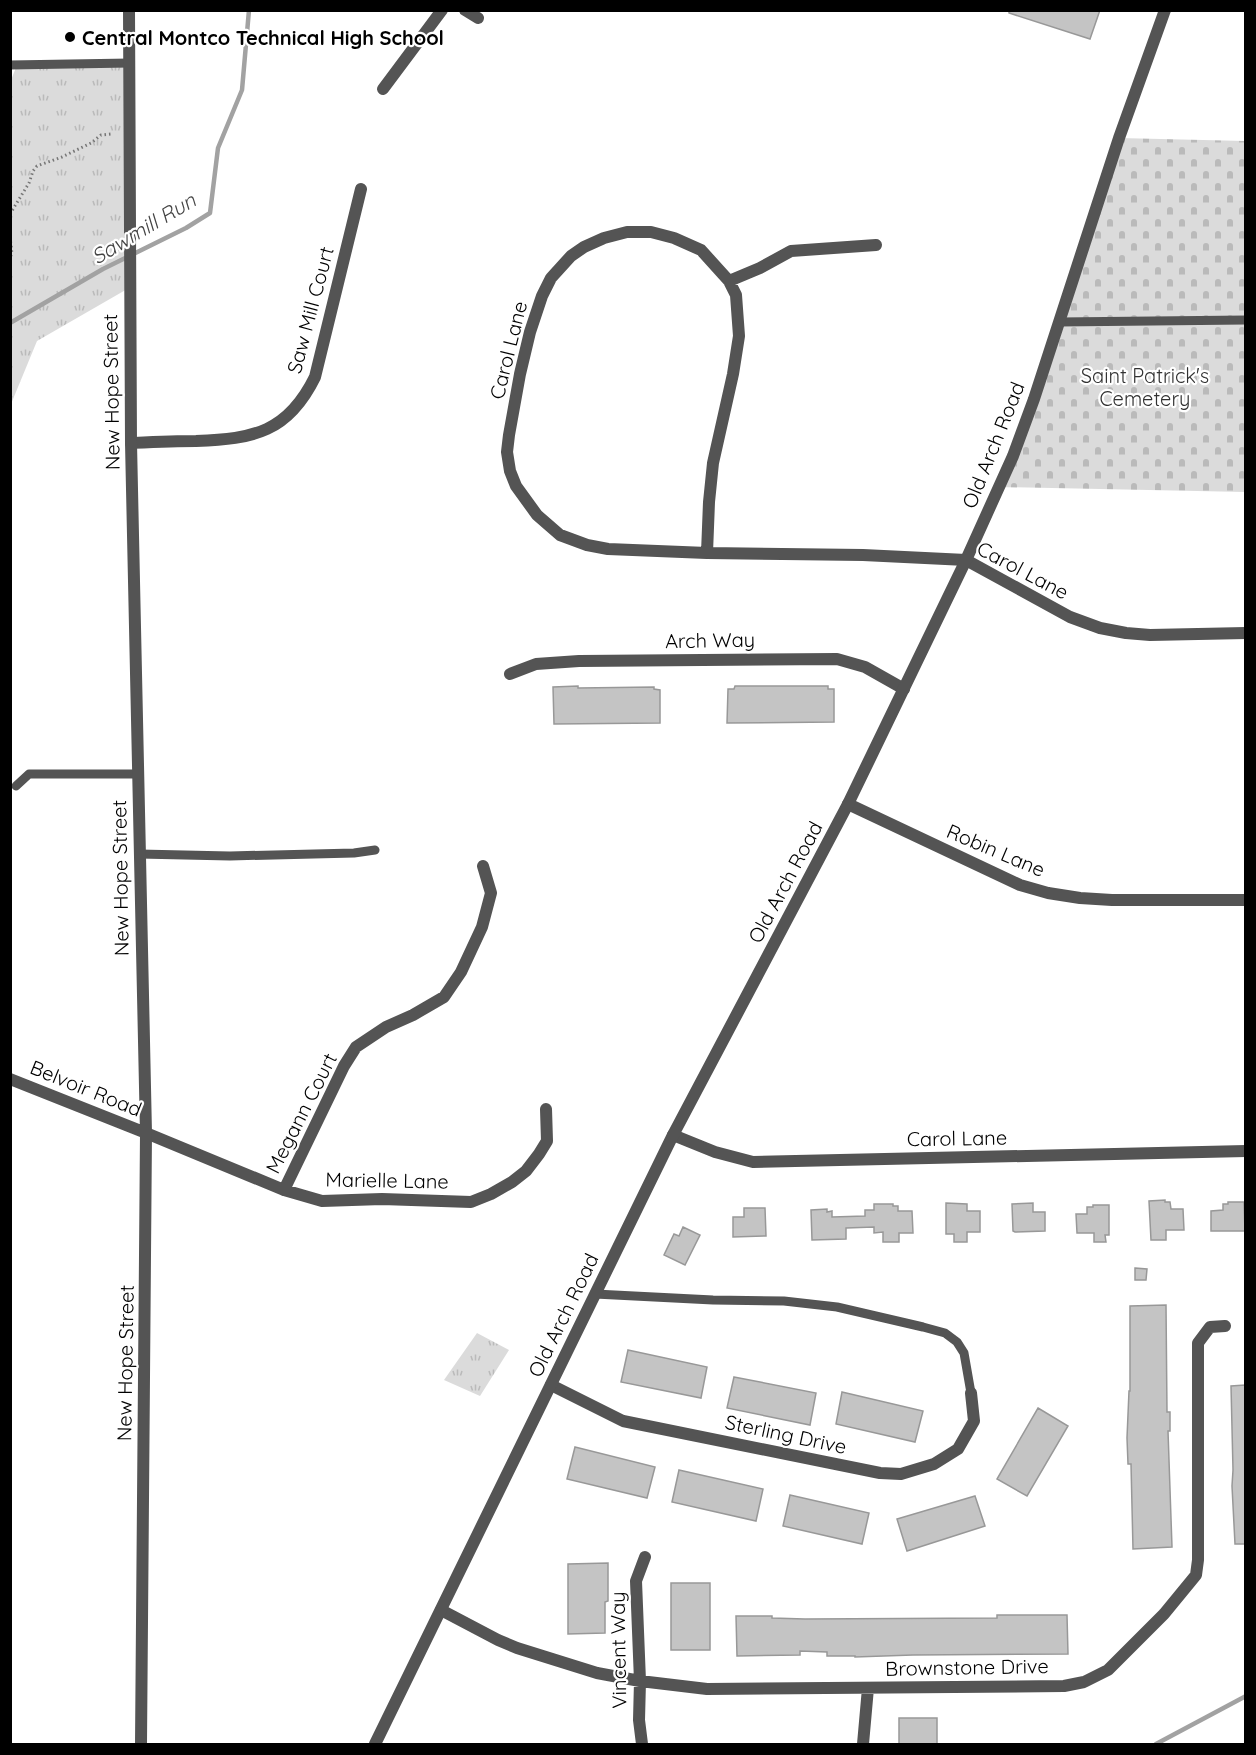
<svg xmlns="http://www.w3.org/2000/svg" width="1256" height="1755" font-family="Quicksand,sans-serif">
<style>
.cemetery{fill:url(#cemetery-stones)}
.park{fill:url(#park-tufts)}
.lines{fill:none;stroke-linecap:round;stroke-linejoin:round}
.stream{stroke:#a2a2a2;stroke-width:4.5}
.building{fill:#c4c4c4;stroke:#989898;stroke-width:1.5}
.path{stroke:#767676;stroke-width:3;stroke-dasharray:1.5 3;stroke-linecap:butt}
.service{stroke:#545454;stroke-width:9}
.minor{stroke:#545454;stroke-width:12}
.tertiary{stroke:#545454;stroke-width:12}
.poi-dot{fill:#000;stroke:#fff;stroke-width:2}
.labels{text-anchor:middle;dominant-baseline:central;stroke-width:4.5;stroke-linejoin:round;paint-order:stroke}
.poi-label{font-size:20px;font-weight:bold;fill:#000;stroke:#fff;text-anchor:start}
.street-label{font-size:20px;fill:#000;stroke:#fff}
.park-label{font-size:20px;fill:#323232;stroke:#fff}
.water-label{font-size:21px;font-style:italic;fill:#434343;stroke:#fff}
</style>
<defs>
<pattern id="cemetery-stones" width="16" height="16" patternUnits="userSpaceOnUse" patternTransform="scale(1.5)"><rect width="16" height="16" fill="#dbdbdb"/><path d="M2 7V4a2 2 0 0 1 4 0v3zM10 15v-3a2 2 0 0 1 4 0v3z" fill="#bababa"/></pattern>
<pattern id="park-tufts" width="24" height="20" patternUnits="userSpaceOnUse" patternTransform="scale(1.5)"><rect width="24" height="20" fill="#dbdbdb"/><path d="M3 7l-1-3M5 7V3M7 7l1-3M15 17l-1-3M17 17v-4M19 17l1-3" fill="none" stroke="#bababa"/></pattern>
</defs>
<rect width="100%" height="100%" fill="#fff"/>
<path class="cemetery" d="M1119,138l126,3v351l-247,-5z"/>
<path class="park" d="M130,63l-1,225 -92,53 -26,63v-324l6,-15z
M477,1333l32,17 -29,46 -36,-16z"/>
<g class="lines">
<path class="stream" d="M10,323l93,-54 83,-41 24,-15 8,-65 24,-58 7,-80
M1156,1744l90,-48"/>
</g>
<path class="building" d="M1009,10h91l-10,29 -81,-26z
M578,686v2l76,-1v2l6,1v33l-106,1 -1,-37z
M735,686h93v3h6v33l-107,1 1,-34h6z
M1165,1200v2h5l1,7h12l1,21h-18v10h-15l-2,-39z
M1228,1202h16l1,29h-34v-20l12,-1v-6h5z
M946,1203l21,1v7h13v21h-13v10h-13v-8h-8z
M1033,1203v9h12v19l-30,1 -2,-1 -1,-27z
M874,1204h19v2h5v5h14l1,22h-14v9h-16v-10l-9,1v-6l-28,1v11l-34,1 -1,-30 16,-1v3l5,-1v6l33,-1v-6h9z
M1093,1205h16v30h-4l1,7h-12v-9h-17l-1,-19h11v-7h6z
M744,1208h21l1,28 -33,1v-20h11z
M683,1227l17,8 -15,30 -21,-10 10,-21 5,2z
M1135,1268l12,1 -1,11h-11z
M1166,1305l1,107h3v19h-2l4,116 -39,2 -2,-85h-3l-1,-26 2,-47h1v-85z
M628,1350l79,17 -6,31 -80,-16z
M734,1377l82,16 -6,32 -83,-17z
M1245,1385v159h-10l-3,-58 1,-16 -2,-84z
M842,1392l81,19 -8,31 -79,-18z
M1038,1408l30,18 -41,70 -30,-17z
M575,1447l80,20 -8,31 -80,-19z
M679,1470l84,19 -7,32 -84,-19z
M790,1495l79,18 -7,31 -79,-18z
M975,1496l10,30 -78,25 -10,-32z
M608,1563v38l-3,1v31l-37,1v-70z
M671,1583h39v67h-39z
M997,1615h70l1,39 -155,1 -58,2v-1h-28v-4l-27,-1v4l-63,1 -1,-40h36v2l33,1 192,-1z
M899,1718h38v26h-38z"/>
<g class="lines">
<path class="path" d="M10,214l19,-31 4,-12 4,-5 25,-9 29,-14 10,-8 10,-1
M10,237l2,17 -2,3"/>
<path class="service" d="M10,65l120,-2
M1059,322l187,-2
M16,786l13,-12h108
M139,854l91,2 124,-3 21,-3
M595,1294l118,6 71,1 53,6 86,20 22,6 12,9 7,11 7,40"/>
<path class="minor" d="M465,10l13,8
M383,89l59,-79
M729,281l31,-13 31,-17 85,-6
M131,443c22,-1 43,-2 65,-2 58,-2 92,-9 119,-64l46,-188
M707,553l2,-51 4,-39 20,-89 6,-38 -3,-41 -7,-14 -28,-31 -27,-12 -23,-6h-24l-23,6 -20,9 -13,9 -20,22 -9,18 -12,36 -10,42 -11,61 -2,17 3,19 6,15 21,29 23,20 27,10 21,4 99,4 156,2 103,5 104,57 30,11 26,5 24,2 96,-2
M510,674l26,-10 43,-3 258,-2 28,8 39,22
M848,804l172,81 28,8 32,5 32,2h134
M146,1133l138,57 38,11 60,-2 89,3 20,-8 21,-12 14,-11 13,-17 8,-13 -1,-32
M673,1135l42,17 38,10 493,-11
M284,1190l60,-124 12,-19 30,-20 27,-12 31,-18 17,-25 21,-45 9,-34 -8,-27
M551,1385l72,36 257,52 21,1 33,-10 24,-15 16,-28 -3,-28
M441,1610l57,30 19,8 80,25 43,8 67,8 357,-3 20,-4 24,-12 56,-56 32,-39 2,-15v-217l12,-16 15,-1
M642,1744l-3,-24 1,-39 -4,-100 9,-24
M863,1744l5,-56"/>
<path class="tertiary" d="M129,10l2,433 15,690 -5,611
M10,1079l136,54
M375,1744l298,-609 175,-331 118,-244 47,-104 21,-57 85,-261 46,-128"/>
</g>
<circle class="poi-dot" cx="70" cy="37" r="6"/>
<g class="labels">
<g class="poi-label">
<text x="82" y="37">Central Montco Technical High School</text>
</g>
<g class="street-label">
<text transform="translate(310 310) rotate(-75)">Saw Mill Court</text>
<text transform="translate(508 350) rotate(-76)">Carol Lane</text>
<text transform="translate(111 392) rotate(-91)">New Hope Street</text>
<text transform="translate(993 445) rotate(-68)">Old Arch Road</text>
<text transform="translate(1023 570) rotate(28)">Carol Lane</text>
<text transform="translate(710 640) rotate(-1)">Arch Way</text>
<text transform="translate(996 850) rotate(23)">Robin Lane</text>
<text transform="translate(120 878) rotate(-91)">New Hope Street</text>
<text transform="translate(785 882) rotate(-62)">Old Arch Road</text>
<text transform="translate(86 1088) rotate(22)">Belvoir Road</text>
<text transform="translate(301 1113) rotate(-63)">Megann Court</text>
<text transform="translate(957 1138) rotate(-1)">Carol Lane</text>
<text transform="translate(387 1180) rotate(1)">Marielle Lane</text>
<text transform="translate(563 1315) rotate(-64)">Old Arch Road</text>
<text transform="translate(125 1363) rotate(-89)">New Hope Street</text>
<text transform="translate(786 1434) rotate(12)">Sterling Drive</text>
<text transform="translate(618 1650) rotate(-91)">Vincent Way</text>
<text transform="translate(967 1667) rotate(-1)">Brownstone Drive</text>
</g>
<g class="park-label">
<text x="1145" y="375">Saint Patrick's<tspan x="1145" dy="23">Cemetery</tspan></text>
</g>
<g class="water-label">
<text transform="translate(143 228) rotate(-31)">Sawmill Run</text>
</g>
</g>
<rect width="1256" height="1755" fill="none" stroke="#000000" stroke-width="24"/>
</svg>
